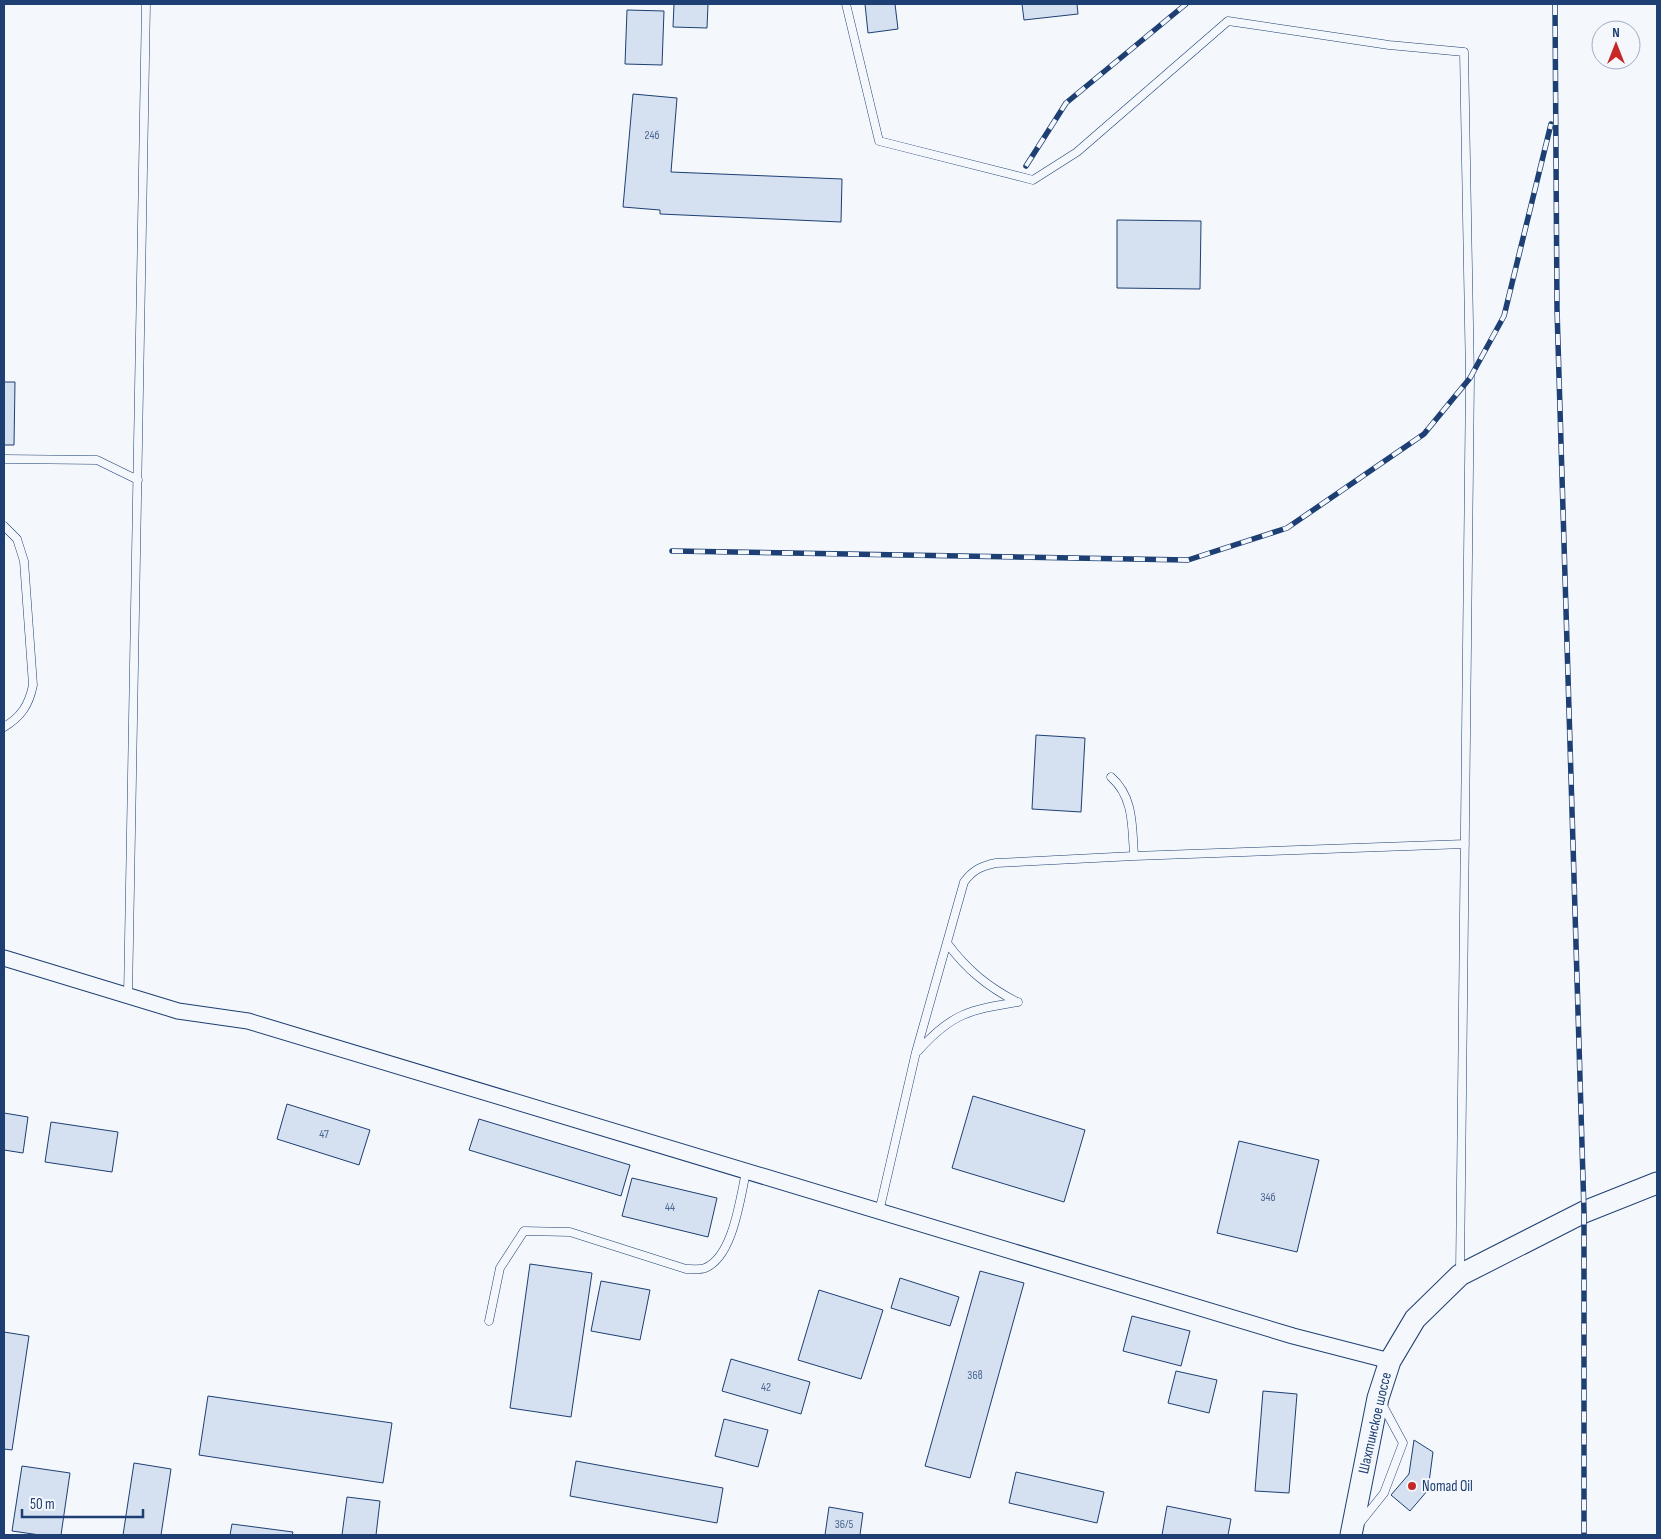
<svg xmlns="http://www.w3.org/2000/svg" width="1661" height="1539" font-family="'Sofia Sans Condensed',sans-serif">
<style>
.building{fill:#d5e0f0;stroke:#1d3f73}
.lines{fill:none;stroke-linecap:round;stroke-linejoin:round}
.service-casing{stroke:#1d3f73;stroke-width:9}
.minor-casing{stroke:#1d3f73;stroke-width:17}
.secondary-casing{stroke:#1d3f73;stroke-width:23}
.service{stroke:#f4f7fb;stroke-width:8}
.minor{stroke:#f4f7fb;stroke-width:15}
.secondary{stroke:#f4f7fb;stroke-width:21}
.rail-casing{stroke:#1d3f73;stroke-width:5.5}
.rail{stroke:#f4f7fb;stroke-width:4;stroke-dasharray:11;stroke-linecap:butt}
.poi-dot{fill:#c62828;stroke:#f4f7fb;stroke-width:2}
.labels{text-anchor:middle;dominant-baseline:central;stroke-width:4;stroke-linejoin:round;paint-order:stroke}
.number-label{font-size:12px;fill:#4b6792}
.street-label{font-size:15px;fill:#1d3f73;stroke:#f4f7fb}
.poi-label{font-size:15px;fill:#1d3f73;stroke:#f4f7fb;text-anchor:start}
</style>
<rect width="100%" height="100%" fill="#f4f7fb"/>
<path class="building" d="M674,4h34l-1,24 -34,-1z
M865,4h30l3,25 -30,4z
M1022,4h55l1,10 -54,6z
M627,10l37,1 -2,54 -37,-1z
M633,94l44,4 -6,74 171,7 -1,43 -181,-8v-4l-37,-3z
M1117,220l84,1 -1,68 -83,-1z
M4,382h11l-1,63h-10z
M1036,735l49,3 -4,74 -49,-3z
M973,1096l112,34 -21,72 -112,-34z
M287,1104l83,26 -11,35 -82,-26z
M4,1113l24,4 -5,36 -19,-3z
M479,1119l151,46 -9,31 -152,-46z
M51,1122l67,10 -6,40 -67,-10z
M1239,1141l80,19 -22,92 -80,-19z
M632,1178l85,20 -9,39 -86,-21z
M530,1264l62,9 -21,144 -61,-9z
M980,1271l44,12 -54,195 -45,-12z
M900,1278l59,19 -9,29 -59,-18z
M601,1281l49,9 -10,50 -49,-9z
M819,1290l64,20 -22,69 -63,-19z
M1132,1316l58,15 -9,35 -58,-15z
M4,1332l25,4 -17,114 -8,-1z
M731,1359l79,23 -9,32 -79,-23z
M1176,1371l41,9 -8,33 -41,-10z
M1263,1391l34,3 -8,99 -34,-2z
M208,1396l184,27 -9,60 -184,-28z
M724,1419l44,11 -10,37 -43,-11z
M1414,1440l19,12 -5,38 -18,21 -19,-16 18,-21z
M576,1461l147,27 -6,35 -147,-27z
M134,1463l37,6 -10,66h-38z
M22,1466l48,7 -9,62h-21l-28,-4z
M1016,1472l88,20 -7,31 -88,-20z
M347,1497l33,4 -4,34h-34z
M1167,1506l64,13 -3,16h-66z
M829,1507l34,6 -3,22h-35z
M232,1524l61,8 -1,3h-62z"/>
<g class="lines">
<defs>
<path id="service" d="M846,4l33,137 154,39 44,-28 151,-131 161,24 75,7 6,326 -10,895
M4,459l93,1 41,20
M4,526l13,13 7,22 9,124c-4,20 -12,32 -29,42
M1111,777c23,20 21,49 23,79
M947,943c20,27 41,44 70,59
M128,996l18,-992
M918,1051c34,-38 51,-41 100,-49
M879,1212l37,-160 48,-170c9,-12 17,-16 32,-19l138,-7 331,-12
M489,1321l11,-53 24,-37 46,1 116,37c5,0 14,1 19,-1 28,-11 35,-69 41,-96
M1360,1523l24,-30 19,-50 -21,-39"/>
<path id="minor" d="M4,958l174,53 70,10 1045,315 97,25"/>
<path id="secondary" d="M1351,1535l27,-137 12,-37 25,-42 45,-44 124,-63 73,-29"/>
</defs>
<use href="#service" class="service-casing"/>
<use href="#minor" class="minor-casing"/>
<use href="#secondary" class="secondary-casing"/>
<use href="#service" class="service"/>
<use href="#minor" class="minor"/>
<use href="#secondary" class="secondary"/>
<defs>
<path id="rail" d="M1555,4l2,305 27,903v323
M1026,166l40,-63 120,-99
M672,551l516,9 99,-32 137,-94 46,-56 34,-62 47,-192"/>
</defs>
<use href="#rail" class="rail-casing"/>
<use href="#rail" class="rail"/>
</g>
<circle class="poi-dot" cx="1412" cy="1486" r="5"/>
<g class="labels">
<g class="number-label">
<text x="652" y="135">24б</text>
<text x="324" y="1134">47</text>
<text x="1268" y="1197">34б</text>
<text x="670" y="1207">44</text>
<text x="975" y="1375">36в</text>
<text x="766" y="1387">42</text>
<text x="844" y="1524">36/5</text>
</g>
<g class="street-label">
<text transform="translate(1375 1423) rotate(-77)">Шахтинское шоссе</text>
</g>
<g class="poi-label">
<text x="1422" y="1486">Nomad Oil</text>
</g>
</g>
<rect width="1661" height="1539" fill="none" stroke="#1d3f73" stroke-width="10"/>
<g transform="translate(1616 45)"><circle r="24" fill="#f4f7fb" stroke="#9eadc5"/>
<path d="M0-4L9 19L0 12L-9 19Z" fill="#c62828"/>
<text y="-8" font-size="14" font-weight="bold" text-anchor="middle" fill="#1d3f73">N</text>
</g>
<path d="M22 1509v8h121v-8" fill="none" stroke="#1d3f73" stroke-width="2.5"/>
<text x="30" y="1509" font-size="15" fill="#1d3f73" stroke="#f4f7fb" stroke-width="4" paint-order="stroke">50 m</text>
</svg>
